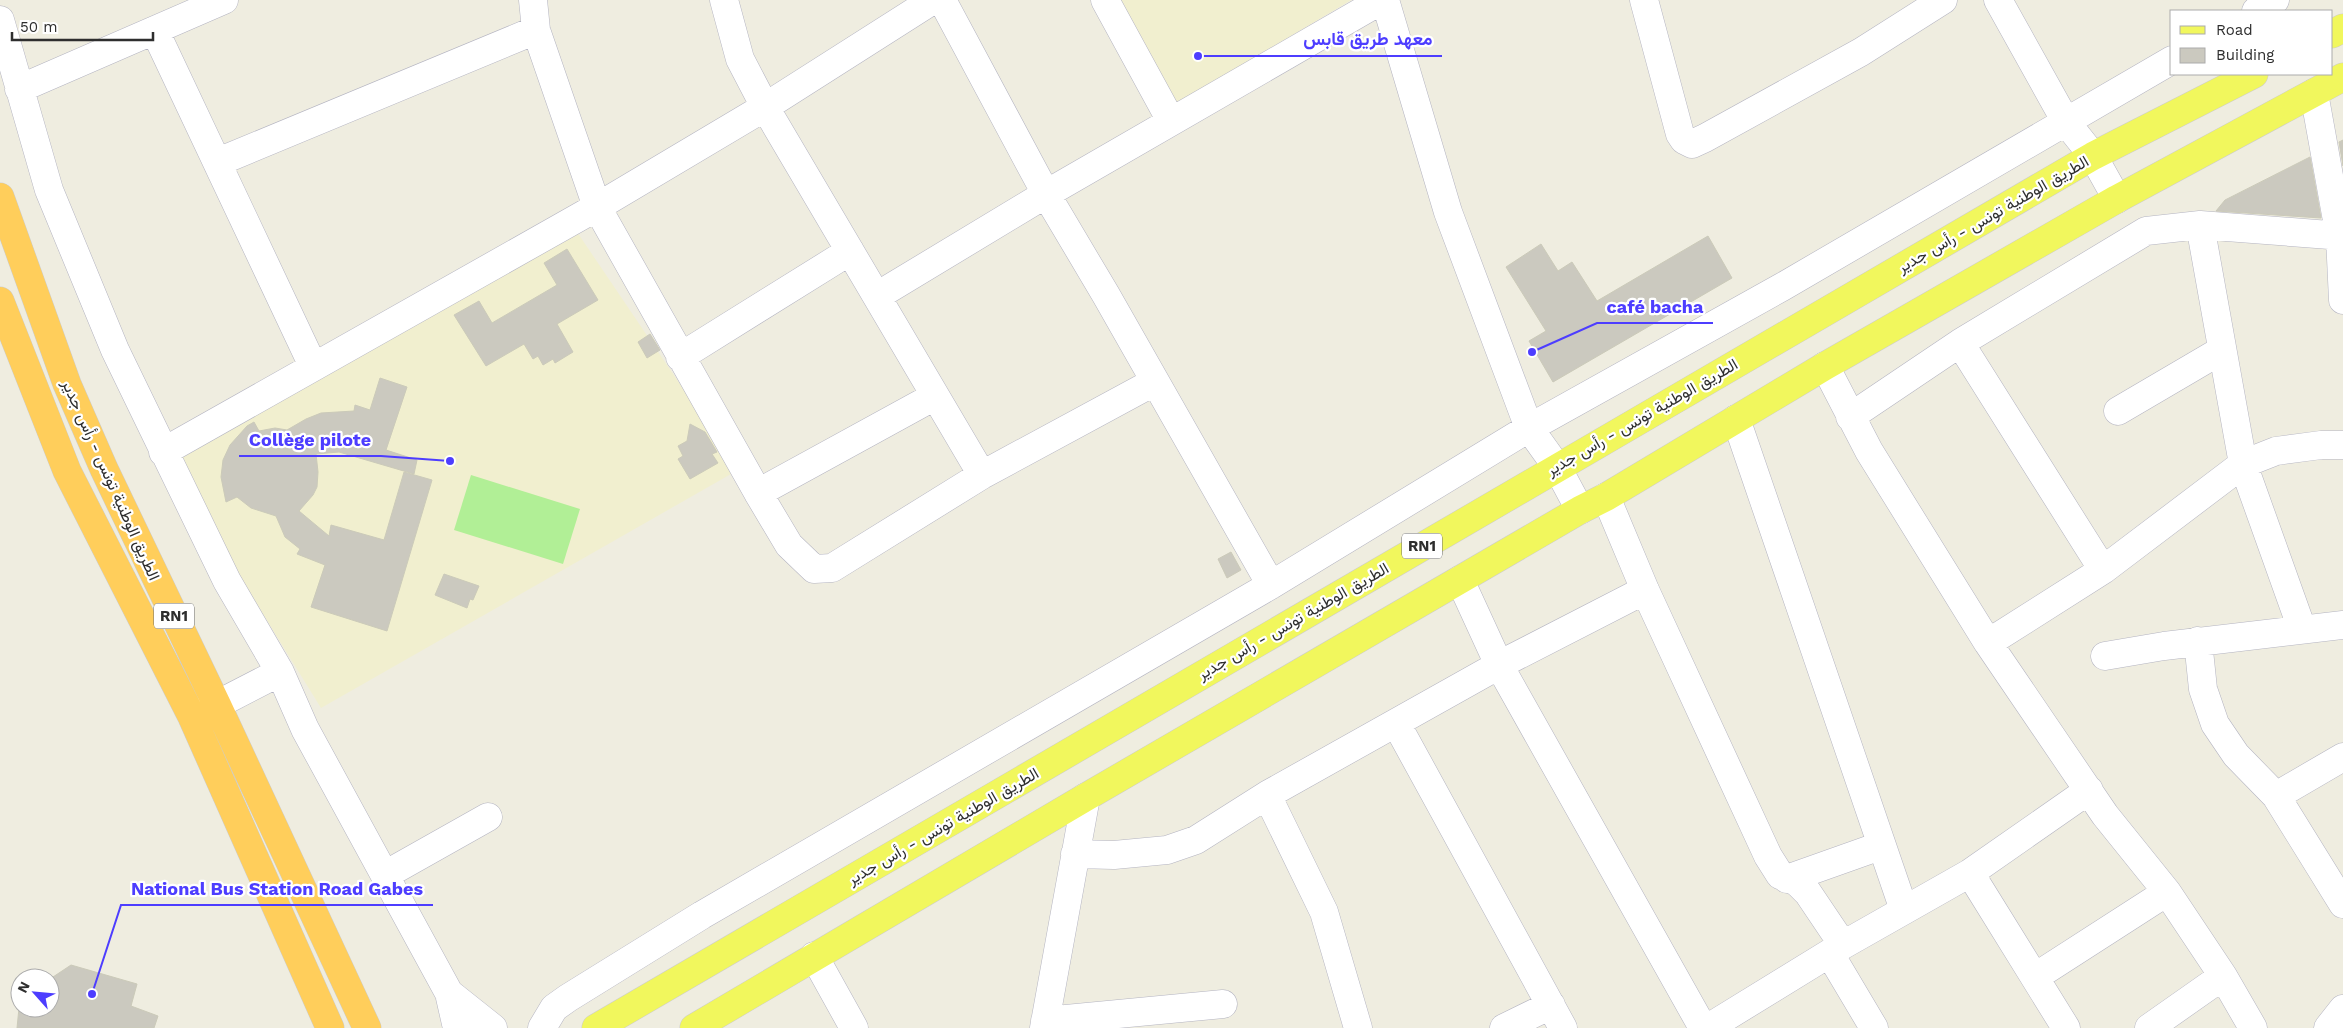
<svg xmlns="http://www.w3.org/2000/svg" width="2343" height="1028" font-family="'Work Sans',Vazirmatn,sans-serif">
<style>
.education{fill:#f1efcf}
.pitch{fill:#b1ef96}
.building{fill:#cbc9bf;stroke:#cbcab9}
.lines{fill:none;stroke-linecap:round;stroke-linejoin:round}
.minor-casing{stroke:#b4b4c1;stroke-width:29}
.major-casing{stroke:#cdcdcd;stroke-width:29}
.highway-casing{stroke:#cdcdcd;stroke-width:29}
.minor{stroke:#fff;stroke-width:28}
.major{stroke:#f1f75d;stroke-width:28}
.highway{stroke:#ffce5b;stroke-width:28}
.labels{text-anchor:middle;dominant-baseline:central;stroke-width:4.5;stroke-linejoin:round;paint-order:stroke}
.shield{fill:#fff;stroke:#6d6d6d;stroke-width:1}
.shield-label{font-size:15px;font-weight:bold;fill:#2e2e2e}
.street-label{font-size:16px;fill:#2e2e2e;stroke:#fff}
.leader{fill:none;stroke:#4d3dff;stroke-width:2}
.callout-dot{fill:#4d3dff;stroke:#fff;stroke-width:2}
.callout-label{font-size:18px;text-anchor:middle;font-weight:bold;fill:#4d3dff;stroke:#fff;stroke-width:4.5;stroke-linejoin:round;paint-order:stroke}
</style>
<rect width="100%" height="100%" fill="#efede0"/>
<path class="education" d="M1110,0h241l-185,111z
M575,229l163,241 -417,238 -158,-256z"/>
<path class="pitch" d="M471,475l109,34 -17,55 -109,-34z"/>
<path class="building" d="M2343,140v26l-4,-24z
M2310,157l11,61 -105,-7 9,-11z
M1708,236l24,42 -179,104 -24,-41 17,-10 -40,-64 35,-23 17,27 14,-9 25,39z
M567,249l31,51 -41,24 16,28 -18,11 -2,-4 -10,6 -5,-9 -5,3 -9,-15 -38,22 -32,-51 25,-14 13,22 65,-38 -13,-22z
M650,334l10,16 -13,8 -9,-16z
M380,378l27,9 -21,63 31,10 -3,14 -75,-22 -23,2 2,18 -1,15 -4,8 -14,16 30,25 2,-11 53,15 20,-68 28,8 -45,151 -76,-24 14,-42 -28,-11 3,-5 -15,-12 -9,-21 -25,-8 -14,-11 -11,5 -5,-25 2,-17 7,-15 17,-19 7,-4 5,9 16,-3 12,2 19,-11 15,-6 33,-2 1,-6 15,5z
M690,424l15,8 12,20 -5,2 6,9 -28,16 -12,-20 5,-3 -5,-10 9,-5z
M1231,552l10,18 -14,8 -9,-19z
M444,574l35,12 -6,14 -3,-1 -3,9 -32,-13z
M71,965l66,19 -6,22 27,10 -4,12h-137l2,-20h31v-29z"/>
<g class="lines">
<defs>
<path id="minor" d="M533,0l3,30 61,177 161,286 31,52 25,24 18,-1 150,-93 172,-93
M724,0l16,59 25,48 217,368
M942,0l104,194 60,101 165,290
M1105,0l66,121
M1385,0l63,212 81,216 28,39 23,43
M1644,0l36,134 4,6 8,4 13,-6 156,-86 82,-52
M1998,0l68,122 27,34 24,43
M2256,11l19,-11
M0,20l49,170 66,160 112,231 53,91 25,57 144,264 8,35
M155,31l158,335
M19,89l205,-89
M2314,93l26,144 3,63
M218,162l318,-132
M2200,225l43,239 59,165
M877,296l169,-102 336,-194
M1960,343l143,227
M680,357l170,-106
M1825,366l44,85 119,192 117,172 62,77 56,84 30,52
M2118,411l104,-61
M1850,417l110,-74 186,-112 54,-6 143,11
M1736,419l168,491
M163,452l434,-245 168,-100 168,-107
M758,493l177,-97
M1606,497l39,93 123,266 12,19 17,7 11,11 35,52
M1460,580l39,85 204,363
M2198,641l5,48 12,35 21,31 40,41 67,108
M1988,643l115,-73 140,-106 33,-13 45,-6h22
M2105,656l59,-10 179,-21
M195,716l85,-44
M1396,723l167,305
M1267,795l57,117 34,116
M2276,796l67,-39
M1075,854l39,1 53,-5 29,-10 71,-45 232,-130 146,-75
M1970,873l96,155
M385,875l103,-58
M1787,879l93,-33
M1830,954l44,74
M814,956l40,72
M2035,977l132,-85
M449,993l44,35
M1045,1021l178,-17
M542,1028l12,-20 14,-10 134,-83 569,-330 258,-157 253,-141 390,-227
M1044,1028l42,-231
M1504,1028l47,-23
M1708,1028l135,-83 127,-72 119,-83
M2149,1028l74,-52
M2328,1028l15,-19"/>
<path id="major" d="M2332,34l11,-6
M596,1028l1497,-872 161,-82
M694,1028l392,-231 494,-287 26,-13 219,-131 292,-167 226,-122"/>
<path id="highway" d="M0,197l67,187 37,85 113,236 150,323
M0,301l67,170 125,246 138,311"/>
</defs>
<use href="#minor" class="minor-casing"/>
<use href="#major" class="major-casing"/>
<use href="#highway" class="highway-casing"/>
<use href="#minor" class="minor"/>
<use href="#major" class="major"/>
<use href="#highway" class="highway"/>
</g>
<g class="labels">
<g class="shield">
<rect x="1402" y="533.5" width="40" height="25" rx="4"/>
<rect x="154" y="603.5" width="40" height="25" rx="4"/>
</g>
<g class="shield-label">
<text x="1422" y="546">RN1</text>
<text x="174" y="616">RN1</text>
</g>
<g class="street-label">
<text transform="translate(1993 214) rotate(-30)">الطريق الوطنية تونس - رأس جدير</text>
<text transform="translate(1642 417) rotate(-30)">الطريق الوطنية تونس - رأس جدير</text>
<text transform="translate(111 480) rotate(66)">الطريق الوطنية تونس - رأس جدير</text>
<text transform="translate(1293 621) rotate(-30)">الطريق الوطنية تونس - رأس جدير</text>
<text transform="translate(943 826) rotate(-30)">الطريق الوطنية تونس - رأس جدير</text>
</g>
</g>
<path class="leader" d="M1198 56L1293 56H1442M1532 352L1597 323H1713M450 461L381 456H239M92 994L121 905H433"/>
<g class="callout-dot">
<circle cx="1198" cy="56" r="5"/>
<circle cx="1532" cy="352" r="5"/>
<circle cx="450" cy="461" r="5"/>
<circle cx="92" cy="994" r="5"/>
</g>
<g class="callout-label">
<text x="1368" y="45">معهد طريق قابس</text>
<text x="1655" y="313">café bacha</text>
<text x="310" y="446">Collège pilote</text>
<text x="277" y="895">National Bus Station Road Gabes</text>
</g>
<rect x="2170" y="10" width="162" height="65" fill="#ffffff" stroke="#ababab"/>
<rect x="2180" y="26" width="25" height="8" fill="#f1f75d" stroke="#ababab"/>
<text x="2216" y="35" font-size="15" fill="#2e2e2e">Road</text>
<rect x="2180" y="48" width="25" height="15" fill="#cbc9bf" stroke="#ababab"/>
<text x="2216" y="60" font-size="15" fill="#2e2e2e">Building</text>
<g transform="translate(35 993) rotate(297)"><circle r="24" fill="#ffffff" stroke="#ababab"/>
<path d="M0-4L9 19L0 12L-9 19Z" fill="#4d3dff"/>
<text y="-8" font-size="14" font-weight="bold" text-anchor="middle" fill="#2e2e2e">N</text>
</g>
<path d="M12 32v8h141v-8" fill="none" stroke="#2e2e2e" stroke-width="2.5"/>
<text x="20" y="32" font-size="15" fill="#2e2e2e" stroke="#ffffff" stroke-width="4" paint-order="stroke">50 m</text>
</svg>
